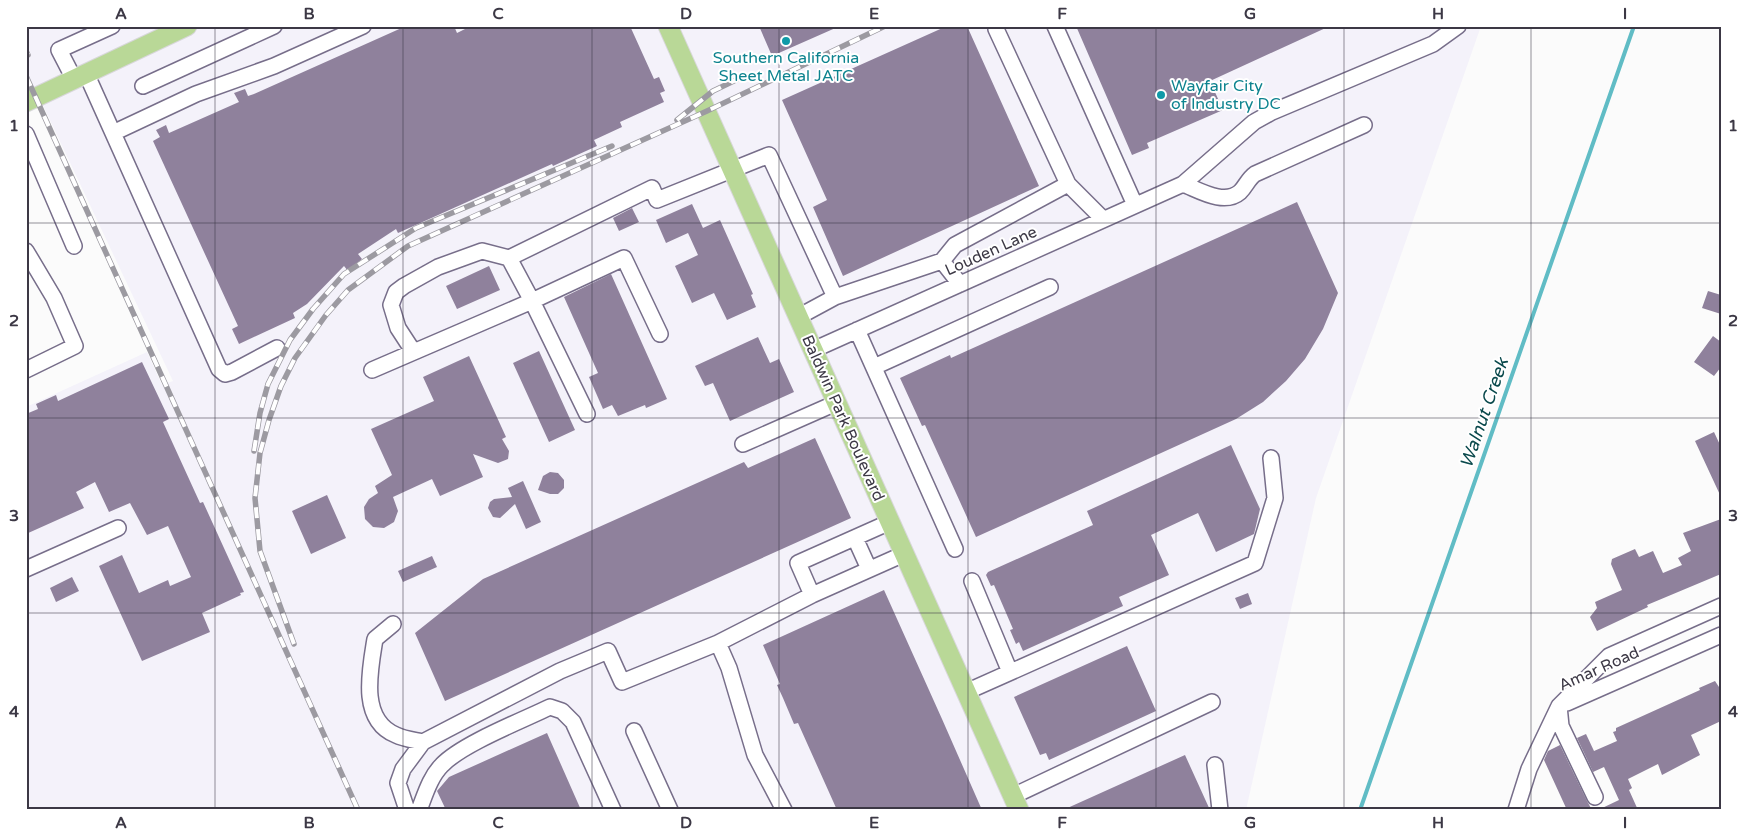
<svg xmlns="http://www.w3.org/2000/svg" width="1747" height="836" font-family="'Varela Round',sans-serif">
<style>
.built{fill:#f4f2fa}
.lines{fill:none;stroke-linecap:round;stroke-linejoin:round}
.stream{stroke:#60bcc5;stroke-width:4}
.building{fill:#8f819c}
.minor-casing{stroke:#776e8a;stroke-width:18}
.major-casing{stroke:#d8d7da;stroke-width:21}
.minor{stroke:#fff;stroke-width:15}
.major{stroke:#b9d897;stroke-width:19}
.rail-casing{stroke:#9c9aa1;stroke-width:5.5}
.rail{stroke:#fff;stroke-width:4;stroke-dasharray:11;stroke-linecap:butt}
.grid{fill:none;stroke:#3c3845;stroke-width:1;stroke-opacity:0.55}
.culture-dot{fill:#0f9aa8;stroke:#fff;stroke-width:2}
.labels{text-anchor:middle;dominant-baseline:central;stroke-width:4;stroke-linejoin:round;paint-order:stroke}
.culture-label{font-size:16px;fill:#0d838f;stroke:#fff}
.street-label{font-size:16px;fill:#3c3845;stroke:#fff}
.water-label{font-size:18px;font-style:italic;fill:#0a494c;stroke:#fff}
.neatline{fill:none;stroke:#3c3845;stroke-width:2}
.grid-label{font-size:16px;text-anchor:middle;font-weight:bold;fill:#3c3845}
</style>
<rect width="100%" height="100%" fill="#fbfbfb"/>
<path class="built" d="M26,26h1455l-165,472 -70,312h-1220v-403l121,-55 15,33 11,-4 -134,-284 -13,6z"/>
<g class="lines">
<path class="stream" d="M1360,810l274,-784"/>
</g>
<path class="building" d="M406,26h48l3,7 14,-7h159l24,53 5,-2 6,14 -5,2 4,9 -44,20 2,5 -28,13 3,6 -44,20 -1,-2 -154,69 -2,-4 -38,25 4,5 -14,12 -4,-5 -37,38 -14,9 2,5 -56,26 -7,-15 6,-3 -85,-185 7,-4 -4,-7 10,-5 3,8 70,-31 -5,-9 11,-4 3,7 6,-2z
M759,26h81l-68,30z
M947,26h20l72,160 -196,90 -30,-69 14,-7 -45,-100z
M1076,26h254l-120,55 13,29 -76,33 2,5 -17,7z
M1297,202l41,91 -15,36 -18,30 -19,22 -23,21 -27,17 -260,118 -51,-112 -3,1 -22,-48 50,-23 1,3z
M692,204l11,24 17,-8 33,74 -2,1 5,12 -29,13 -13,-27 -22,10 -17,-37 23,-11 -10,-22 -22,10 -10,-23z
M632,208l7,14 -20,9 -6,-13z
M489,266l11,24 -43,19 -11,-23z
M611,274l56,125 -21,9 -1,-3 -27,11 -6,-11 -9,4 -14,-32 9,-4 -34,-76z
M1708,291l13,4v19l-19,-6z
M1713,336l8,6v25l-7,9 -20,-14z
M758,337l12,26 9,-4 15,33 -64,29 -17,-38 -8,3 -10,-20z
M539,351l36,79 -26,12 -36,-79z
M469,356l37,81 -4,2 7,12 -1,8 -10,4 -25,-9 10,23 -43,19 -8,-17 -39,18 5,14 -4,11 -10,6 -11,-1 -8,-8 -1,-12 5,-8 9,-6 -3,-7 17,-11 -21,-46 63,-28 -11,-24z
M142,362l27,57 -6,3 37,81 3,-1 41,90 -4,1 1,2 -39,18 8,19 -68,29 -43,-95 23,-11 17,38 29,-13 2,6 21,-9 -23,-51 -21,9 -17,-32 -21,9 -14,-30 -19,10 8,16 -58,26v-120l12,-5 -2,-5 20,-9 2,6z
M1714,432l7,15v50l-26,-56z
M815,438l36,80 -406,183 -30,-68 68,-54 261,-117 4,6z
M1231,445l29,64 -6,25 -38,18 -18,-39 -47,22 18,40 -50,22 4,9 -100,45 -4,-9 -3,2 -6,-14 3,-1 -19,-44 -3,1 -5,-11 2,-3 105,-47 -6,-14z
M550,472l8,1 6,7v8l-6,6h-8l-12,-4 5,-14z
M523,481l18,41 -15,7 -11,-25 -15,14 -7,-1 -5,-9 2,-6 4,-3 18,-2 -4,-9z
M327,495l19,43 -35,16 -19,-43z
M1721,519v55l-74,31 1,2 -51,24 -7,-14 7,-9 -2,-6 27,-12 -11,-26 1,-5 23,-10 4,8 14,-6 10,22 19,-8 -4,-7 13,-7 -8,-18z
M432,556l5,11 -34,15 -5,-11z
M72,577l7,14 -23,11 -6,-14z
M884,590l58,129 40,91h-145l-39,-87 -4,1 -11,-26 -6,-13 3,-1 -17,-39z
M1248,593l4,11 -12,5 -5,-11z
M1127,646l29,65 -107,49 -3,-7 -6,2 -26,-58z
M1715,681l6,9v31l-30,14 9,20 -38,20 -4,-11 -30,15 4,9 -3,2 9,20h-40l21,-10 -15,-33 -11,5 -16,-34 9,-4 8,17 23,-10 -4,-9 3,-1v-3l84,-38 -1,-2z
M547,733l34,77h-135l-9,-19 12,-14z
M1560,745l27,56 5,9h-25l-23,-50 4,-9z
M1185,755l25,55h-147z"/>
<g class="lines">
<defs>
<path id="minor" d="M1055,26l80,179
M86,73l133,296 6,5 7,-2 45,-24
M74,79l-15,-29 53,-24
M143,86l131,-60
M113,133l83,-39 78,-28 89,-40
M26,134l48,112
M1068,184l35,35
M1183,184c16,6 41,22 57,8 6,-6 8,-13 15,-18l109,-49
M26,251l28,47 21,48 -49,24
M942,261l13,-16 113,-61 -72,-155
M798,317l37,-20
M857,330l98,219
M660,334l-36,-76 -92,43 -23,-43 143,-70 5,12 112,-45 66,142 107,-36 18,23
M813,350l370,-166 71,-62 18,-10 161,-68 25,-18
M413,351l-15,-23 -7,-23 5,-13 8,-6 34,-19 44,-16 27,7
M874,367l176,-80
M372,370l160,-69 55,113
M743,444l93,-41
M855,538l14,31
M26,569l92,-41
M972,581l38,91
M812,595l-14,-32 92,-41
M393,624l-18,15c-5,31 -16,81 21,96 8,4 18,5 27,7
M966,692l289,-129 20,-65 -4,-40
M1567,703l154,-68
M1559,706l2,20 34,71
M634,731l36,79
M1215,765l5,45
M1013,796l199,-94
M407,810l-9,-27 5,-14 20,-27 137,-71 48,-20 14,31 96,-39
M419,810c6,-15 11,-33 23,-45 20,-21 79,-44 108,-58l12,4 11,11 40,88
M784,810l-29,-55 -26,-87 -11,-25 94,-48 92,-41
M1516,810l13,-41 30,-63 50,-50 112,-50"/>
<path id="major" d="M668,26l351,784
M26,102l161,-76"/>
</defs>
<use href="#minor" class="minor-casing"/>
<use href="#major" class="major-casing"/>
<use href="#minor" class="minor"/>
<use href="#major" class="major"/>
<defs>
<path id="rail" d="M26,51l2,4
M26,76l332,734
M677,120l36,-29 27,-13
M254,451l6,-38 8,-29 22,-44 23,-31 31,-35 72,-46 196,-82
M294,644l-34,-93 -5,-53 5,-45 9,-33 12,-34 14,-28 31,-43 22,-25 60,-44 299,-135 178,-85"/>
</defs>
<use href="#rail" class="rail-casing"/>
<use href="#rail" class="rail"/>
</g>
<path class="grid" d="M215,26v784M403,26v784M592,26v784M779,26v784M968,26v784M1156,26v784M1344,26v784M1531,26v784M26,223h1695M26,418h1695M26,613h1695"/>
<g class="culture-dot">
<circle cx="786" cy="41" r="5"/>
<circle cx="1161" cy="95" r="5"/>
</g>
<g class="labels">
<g class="culture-label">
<text x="786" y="58">Southern California<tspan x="786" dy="18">Sheet Metal JATC</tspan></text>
<text x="1171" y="86" text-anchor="start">Wayfair City<tspan x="1171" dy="18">of Industry DC</tspan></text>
</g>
<g class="street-label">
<text transform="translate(991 251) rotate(-24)">Louden Lane</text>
<text transform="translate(843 418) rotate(66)">Baldwin Park Boulevard</text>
<text transform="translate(1599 669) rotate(-24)">Amar Road</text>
</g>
<g class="water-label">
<text transform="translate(1484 413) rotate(-71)">Walnut Creek</text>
</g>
</g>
<rect width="1747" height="836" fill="none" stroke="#ffffff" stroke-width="55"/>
<rect x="28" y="28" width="1692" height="780" class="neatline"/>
<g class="grid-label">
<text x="121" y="19">A</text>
<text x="309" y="19">B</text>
<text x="498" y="19">C</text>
<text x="686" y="19">D</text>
<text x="874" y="19">E</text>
<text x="1062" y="19">F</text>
<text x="1250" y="19">G</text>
<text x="1438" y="19">H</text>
<text x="1625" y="19">I</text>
<text x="14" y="131">1</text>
<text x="1733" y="131">1</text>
<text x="14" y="326">2</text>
<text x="1733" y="326">2</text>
<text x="14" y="521">3</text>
<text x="1733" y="521">3</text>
<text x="14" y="717">4</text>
<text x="1733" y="717">4</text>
<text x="121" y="828">A</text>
<text x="309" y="828">B</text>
<text x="498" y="828">C</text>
<text x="686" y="828">D</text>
<text x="874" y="828">E</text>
<text x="1062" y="828">F</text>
<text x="1250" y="828">G</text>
<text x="1438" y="828">H</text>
<text x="1625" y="828">I</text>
</g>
</svg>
